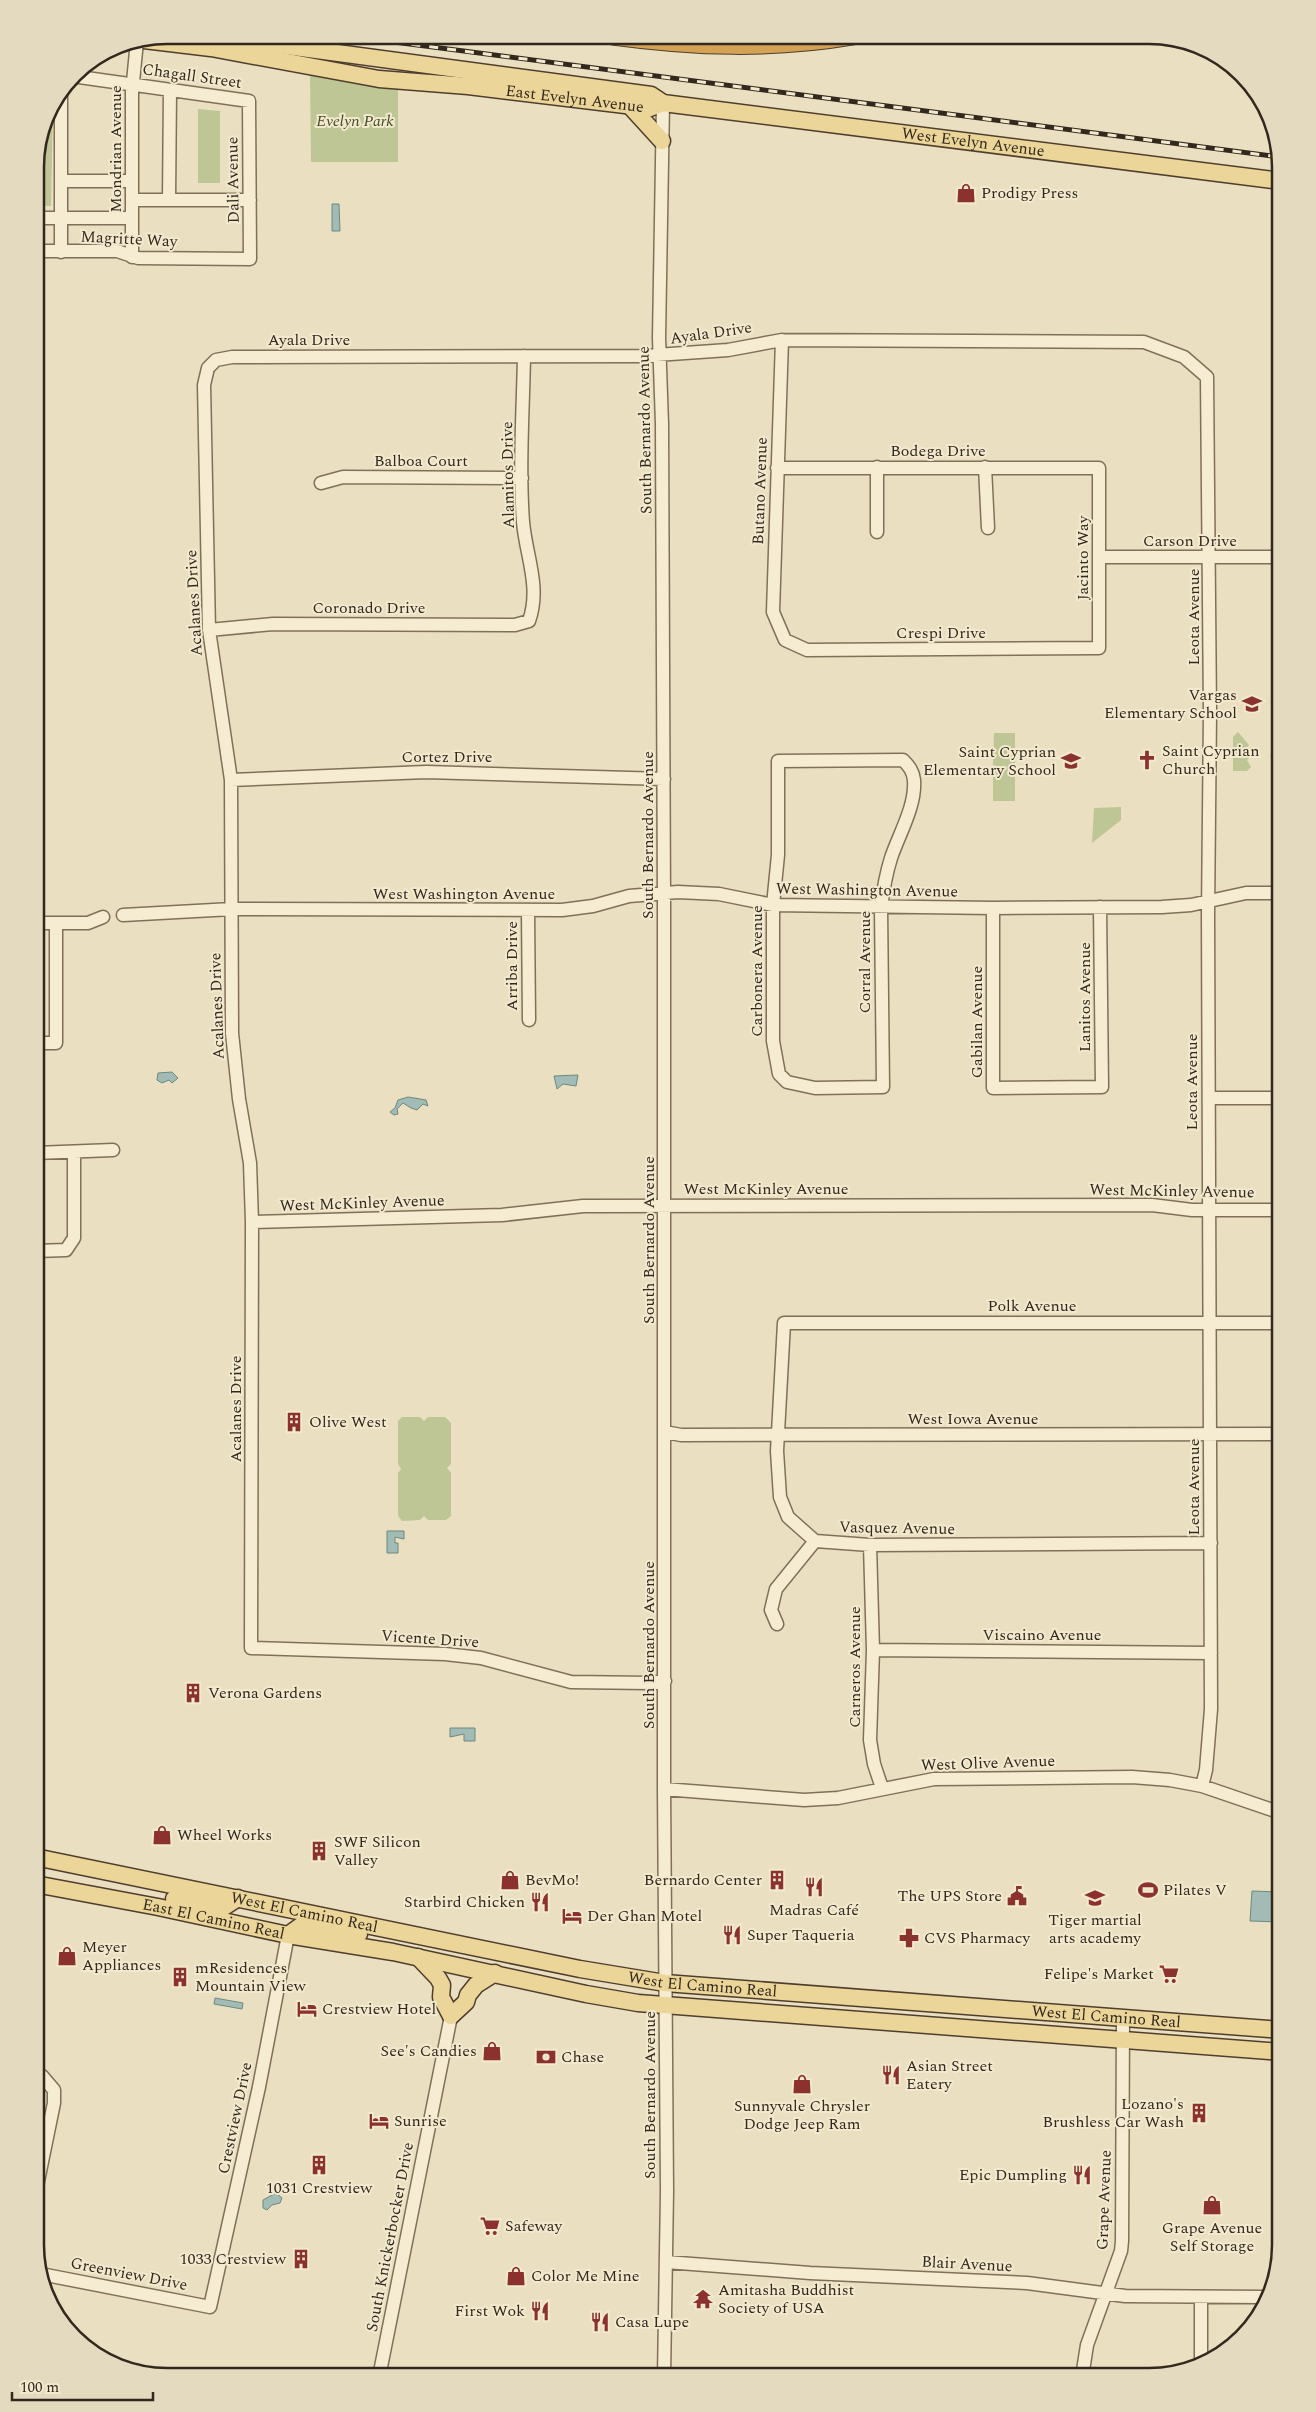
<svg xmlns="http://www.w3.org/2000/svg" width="1316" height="2412" font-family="Spectral,serif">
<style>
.green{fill:#bec695}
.water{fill:#a2bcb5;stroke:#6b8982}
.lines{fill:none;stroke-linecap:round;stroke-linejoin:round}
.minor-casing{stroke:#817059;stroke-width:15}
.major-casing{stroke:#4f3e2d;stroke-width:19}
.highway-casing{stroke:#4f3e2d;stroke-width:21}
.minor{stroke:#f5ecd2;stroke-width:12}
.major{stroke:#ebd599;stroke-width:16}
.highway{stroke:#d4a255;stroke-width:19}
.rail-casing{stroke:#32281d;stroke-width:5}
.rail{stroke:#f2e9ce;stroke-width:3;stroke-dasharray:9;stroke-linecap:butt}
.labels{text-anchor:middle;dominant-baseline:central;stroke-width:4;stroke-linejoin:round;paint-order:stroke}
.street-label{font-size:16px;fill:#32281d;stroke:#f2e9ce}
.park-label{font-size:16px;font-style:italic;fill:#414c25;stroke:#f2e9ce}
.poi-label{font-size:16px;fill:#32281d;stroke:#f2e9ce;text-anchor:start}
.rim{fill:none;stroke:#32281d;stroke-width:2.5}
</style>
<rect width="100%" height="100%" fill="#eadfc0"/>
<path class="green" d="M310,72l88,13v77h-87z
M53,105l-2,101h-16c0,-34 -2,-72 18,-101z
M198,109l22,2v72h-22z
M1238,732l11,13 -4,5 6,6 -4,4 4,7 -4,4h-14v-34z
M994,733h21v68h-22v-35h4l-4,-1z
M1281,736v24l-4,3 -7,-6 6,-19z
M1121,807v13l-29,23 2,-35z
M402,1417h18l4,4 4,-4h17l6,6v41l-4,4 4,5v43l-5,4h-18l-4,-4 -4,4 -18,1 -4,-5v-43l3,-4 -3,-5v-43z"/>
<path class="water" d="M332,204h7l1,27h-8z
M172,1072l6,6 -6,5 -3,-3 -7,3 -5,-3 1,-7z
M578,1075l-2,11 -13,-2 -6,5 -3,-13z
M408,1097l18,3 2,6 -5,-2 -6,6 -6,-2 -8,-5 -6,6 1,5 -4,1 -4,-3 5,-4 3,-8z
M387,1531h17v8l-9,-2v6h3v10h-11z
M450,1728h25v13h-11v-7l-14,3z
M1252,1891l29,1v30l-31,-1z
M215,1998l28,5 -1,6 -28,-5z
M276,2193l6,5 -2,5 -8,2 -5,5 -4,-2v-8z"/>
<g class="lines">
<defs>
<path id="minor" d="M663,103l-4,235 3,86 2,482v883l3,402 -3,186
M61,181h71
M132,200h118
M169,200l1,-110
M35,218h97
M35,251h82l21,7 112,1 -1,-158 -177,-25
M61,252v-160
M132,257v-165l5,-51
M877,467v65
M985,467l3,61
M777,468h322v180l-292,2 -22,-10 -12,-28 9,-272
M321,483l22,-6 179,1
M1099,557h182
M209,630l64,-6 242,1 14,-4c12,-34 -3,-65 -6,-99 -4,-55 0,-111 1,-166
M903,760c6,6 10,11 11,20 2,26 -15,54 -23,78 -5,16 -8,33 -10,50l2,179 -68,1 -28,-6 -8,-8 -6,-33v-136l5,-50v-94z
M231,780l195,-8 238,7
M993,908v180l109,-1 -2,-180
M528,911l1,109
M123,915l109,-6 330,1 31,-4 36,-10 49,-4 41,2 54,11 220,3 169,-1 29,-2 55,-12h35
M35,923h53l15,-6
M35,1043h21v-120
M1209,1098h72
M35,1153l78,-3
M252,1222l250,-7 81,-9 569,-1 40,5h89
M35,1251l31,-1 8,-12v-85
M665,1432l16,3 600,-1
M1211,1543l-341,2 -55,-4 -27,-24 -8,-20 -3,-46 7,-128h497
M870,1545l3,105 -3,90 4,24 8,24
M777,1624l-6,-14 5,-21 39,-48
M873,1650l338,3
M665,1681l-15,2 -79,-1 -90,-24 -36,-4 -194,-6 1,-426 -2,-59 -11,-64 -7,-66 -1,-253 -22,-150 -5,-245 4,-17 8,-8 16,-3 410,-1 86,-6 54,-10 362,2 40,15 23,20 3,336 -2,202 3,794 -5,61 -4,16
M664,1789l140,11 34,-2 96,-19 198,-2 38,3 32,6 79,27
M35,2196l19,-93v-13l-12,-14 -7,-1
M666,2262l144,11 217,10 98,13 140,1
M41,2274l169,33 49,-220 29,-152
M1201,2366v-69
M379,2377l72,-361
M1082,2377l5,-32 34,-94 1,-10 1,-223"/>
<g id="major">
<path id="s1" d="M204,35l447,60 12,8 618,78"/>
<path id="s2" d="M144,40l67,8 168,31 89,7 182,22 13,-5"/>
<path d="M631,107l31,34"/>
<path id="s3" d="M35,1857l545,112 85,14 616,47"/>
<path id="s4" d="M35,1884l123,23 130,28 105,17 193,42 52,9 643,49"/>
<path d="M174,1899l50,8 14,-9"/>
<path d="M288,1935l14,-10h7l50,9"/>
<path d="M418,1957l20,21 4,7 -1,12 10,19 15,-14 2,-7 8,-10 19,-12"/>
</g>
<path id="highway" d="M613,35c81,11 159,14 240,0"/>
</defs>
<use href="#minor" class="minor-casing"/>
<use href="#major" class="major-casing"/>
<use href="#highway" class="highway-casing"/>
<use href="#minor" class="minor"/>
<use href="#major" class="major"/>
<use href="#highway" class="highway"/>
<defs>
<path id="rail" d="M340,35l939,122"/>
</defs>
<use href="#rail" class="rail-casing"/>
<use href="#rail" class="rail"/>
</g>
<defs>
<symbol id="shop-bare" viewBox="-9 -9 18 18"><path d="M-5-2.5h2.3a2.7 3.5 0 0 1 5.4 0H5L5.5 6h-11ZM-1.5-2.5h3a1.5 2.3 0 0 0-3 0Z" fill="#8b322e" stroke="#f2e9ce" stroke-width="2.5" paint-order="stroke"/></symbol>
<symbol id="school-bare" viewBox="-9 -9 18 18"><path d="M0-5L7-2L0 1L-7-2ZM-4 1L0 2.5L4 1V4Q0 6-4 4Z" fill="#8b322e" stroke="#f2e9ce" stroke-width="2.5" paint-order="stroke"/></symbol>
<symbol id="church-bare" viewBox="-9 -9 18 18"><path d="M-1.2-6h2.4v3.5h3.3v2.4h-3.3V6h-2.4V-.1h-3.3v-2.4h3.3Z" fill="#8b322e" stroke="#f2e9ce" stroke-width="2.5" paint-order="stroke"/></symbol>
<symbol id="building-bare" viewBox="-9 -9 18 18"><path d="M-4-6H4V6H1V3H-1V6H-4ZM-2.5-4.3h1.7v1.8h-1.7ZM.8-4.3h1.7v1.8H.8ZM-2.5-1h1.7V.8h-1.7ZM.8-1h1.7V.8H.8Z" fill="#8b322e" stroke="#f2e9ce" stroke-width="2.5" paint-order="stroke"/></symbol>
<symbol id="restaurant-bare" viewBox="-9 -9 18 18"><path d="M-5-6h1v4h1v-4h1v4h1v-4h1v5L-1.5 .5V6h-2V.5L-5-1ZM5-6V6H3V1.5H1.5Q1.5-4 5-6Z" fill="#8b322e" stroke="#f2e9ce" stroke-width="2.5" paint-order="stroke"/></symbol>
<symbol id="stadium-bare" viewBox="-9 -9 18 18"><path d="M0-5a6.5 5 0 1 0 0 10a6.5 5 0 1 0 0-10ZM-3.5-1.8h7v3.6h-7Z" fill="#8b322e" stroke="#f2e9ce" stroke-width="2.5" paint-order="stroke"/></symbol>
<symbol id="civic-bare" viewBox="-9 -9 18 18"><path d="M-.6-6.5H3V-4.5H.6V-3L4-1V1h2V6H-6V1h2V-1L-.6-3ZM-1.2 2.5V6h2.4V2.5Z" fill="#8b322e" stroke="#f2e9ce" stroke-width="2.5" paint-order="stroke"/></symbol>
<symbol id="hotel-bare" viewBox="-9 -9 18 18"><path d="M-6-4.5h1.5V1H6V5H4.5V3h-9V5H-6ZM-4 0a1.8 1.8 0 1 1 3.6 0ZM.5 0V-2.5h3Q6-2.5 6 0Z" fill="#8b322e" stroke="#f2e9ce" stroke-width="2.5" paint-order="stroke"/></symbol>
<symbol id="pharmacy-bare" viewBox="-9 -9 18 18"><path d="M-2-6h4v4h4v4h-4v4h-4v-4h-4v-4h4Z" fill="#8b322e" stroke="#f2e9ce" stroke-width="2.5" paint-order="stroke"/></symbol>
<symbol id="supermarket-bare" viewBox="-9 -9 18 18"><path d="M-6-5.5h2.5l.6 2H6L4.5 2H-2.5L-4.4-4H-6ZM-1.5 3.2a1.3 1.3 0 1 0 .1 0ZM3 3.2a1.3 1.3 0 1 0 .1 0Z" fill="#8b322e" stroke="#f2e9ce" stroke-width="2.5" paint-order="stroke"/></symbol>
<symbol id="bank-bare" viewBox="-9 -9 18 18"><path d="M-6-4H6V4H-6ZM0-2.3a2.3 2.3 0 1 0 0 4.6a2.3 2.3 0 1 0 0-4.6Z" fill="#8b322e" stroke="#f2e9ce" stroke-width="2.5" paint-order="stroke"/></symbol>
<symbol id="temple-bare" viewBox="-9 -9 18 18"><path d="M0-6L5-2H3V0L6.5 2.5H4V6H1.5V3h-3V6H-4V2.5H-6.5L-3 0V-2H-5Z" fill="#8b322e" stroke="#f2e9ce" stroke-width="2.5" paint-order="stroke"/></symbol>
</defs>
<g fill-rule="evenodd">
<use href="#shop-bare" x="952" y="179" width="28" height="28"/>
<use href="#school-bare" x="1238" y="690" width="28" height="28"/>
<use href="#church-bare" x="1133" y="746" width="28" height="28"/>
<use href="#school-bare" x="1057" y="747" width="28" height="28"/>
<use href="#building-bare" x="280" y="1408" width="28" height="28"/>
<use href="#building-bare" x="179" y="1679" width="28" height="28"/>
<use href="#shop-bare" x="148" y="1821" width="28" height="28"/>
<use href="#building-bare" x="305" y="1837" width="28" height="28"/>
<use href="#shop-bare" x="496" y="1866" width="28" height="28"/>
<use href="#building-bare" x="763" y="1866" width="28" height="28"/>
<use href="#restaurant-bare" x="800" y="1873" width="28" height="28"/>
<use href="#stadium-bare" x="1134" y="1876" width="28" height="28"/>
<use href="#civic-bare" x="1003" y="1882" width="28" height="28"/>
<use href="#school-bare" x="1081" y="1884" width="28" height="28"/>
<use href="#restaurant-bare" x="526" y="1888" width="28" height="28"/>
<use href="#hotel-bare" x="558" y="1902" width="28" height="28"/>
<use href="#restaurant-bare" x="718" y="1921" width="28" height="28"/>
<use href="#pharmacy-bare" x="895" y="1924" width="28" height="28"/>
<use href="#shop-bare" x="53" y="1942" width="28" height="28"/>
<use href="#supermarket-bare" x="1155" y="1960" width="28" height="28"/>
<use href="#building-bare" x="166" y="1963" width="28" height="28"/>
<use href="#hotel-bare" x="293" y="1995" width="28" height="28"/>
<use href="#shop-bare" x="478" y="2037" width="28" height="28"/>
<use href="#bank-bare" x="532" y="2043" width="28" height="28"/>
<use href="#restaurant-bare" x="877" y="2061" width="28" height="28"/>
<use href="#shop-bare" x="788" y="2070" width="28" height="28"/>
<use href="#building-bare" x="1185" y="2099" width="28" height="28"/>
<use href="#hotel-bare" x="365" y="2107" width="28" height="28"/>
<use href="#building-bare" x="305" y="2151" width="28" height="28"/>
<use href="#restaurant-bare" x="1068" y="2161" width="28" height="28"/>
<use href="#shop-bare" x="1198" y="2191" width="28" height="28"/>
<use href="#supermarket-bare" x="476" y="2212" width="28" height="28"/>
<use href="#building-bare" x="287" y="2245" width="28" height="28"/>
<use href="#shop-bare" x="502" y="2262" width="28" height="28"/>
<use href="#temple-bare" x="689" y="2285" width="28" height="28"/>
<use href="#restaurant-bare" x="526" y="2297" width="28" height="28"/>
<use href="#restaurant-bare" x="586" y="2308" width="28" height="28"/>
</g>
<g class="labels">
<g class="street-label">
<text transform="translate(192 76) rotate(8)">Chagall Street</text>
<text stroke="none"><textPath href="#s2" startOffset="435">East Evelyn Avenue</textPath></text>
<text stroke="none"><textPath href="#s1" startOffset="778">West Evelyn Avenue</textPath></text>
<text transform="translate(116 149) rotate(-90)">Mondrian Avenue</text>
<text transform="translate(233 180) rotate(-91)">Dali Avenue</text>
<text transform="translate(129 239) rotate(3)">Magritte Way</text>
<text transform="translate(711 333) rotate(-8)">Ayala Drive</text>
<text x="309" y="340">Ayala Drive</text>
<text transform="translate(645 430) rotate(-91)">South Bernardo Avenue</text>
<text x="938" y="451">Bodega Drive</text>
<text x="421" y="461">Balboa Court</text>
<text transform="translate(508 475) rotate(-91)">Alamitos Drive</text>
<text transform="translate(760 491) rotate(-88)">Butano Avenue</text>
<text x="1190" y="541">Carson Drive</text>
<text transform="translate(1083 558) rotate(-90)">Jacinto Way</text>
<text transform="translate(194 603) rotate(-93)">Acalanes Drive</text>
<text x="369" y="608">Coronado Drive</text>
<text transform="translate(1194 617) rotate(-90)">Leota Avenue</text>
<text x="941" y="633">Crespi Drive</text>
<text x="447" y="757">Cortez Drive</text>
<text transform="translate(648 835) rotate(-90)">South Bernardo Avenue</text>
<text transform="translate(867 890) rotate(1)">West Washington Avenue</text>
<text x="464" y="894">West Washington Avenue</text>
<text transform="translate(865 962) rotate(-90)">Corral Avenue</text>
<text transform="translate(512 966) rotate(-90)">Arriba Drive</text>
<text transform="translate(757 971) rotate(-90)">Carbonera Avenue</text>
<text transform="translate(1085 997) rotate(-90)">Lanitos Avenue</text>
<text transform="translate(217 1006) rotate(-92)">Acalanes Drive</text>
<text transform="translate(977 1022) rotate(-90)">Gabilan Avenue</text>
<text transform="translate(1192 1082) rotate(-90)">Leota Avenue</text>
<text x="766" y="1189">West McKinley Avenue</text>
<text transform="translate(1172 1191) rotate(1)">West McKinley Avenue</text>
<text transform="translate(362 1203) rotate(-2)">West McKinley Avenue</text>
<text transform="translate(649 1240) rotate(-90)">South Bernardo Avenue</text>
<text x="1032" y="1306">Polk Avenue</text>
<text transform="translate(236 1409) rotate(-90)">Acalanes Drive</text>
<text x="973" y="1419">West Iowa Avenue</text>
<text transform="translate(1194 1487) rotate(-90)">Leota Avenue</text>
<text transform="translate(897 1528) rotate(1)">Vasquez Avenue</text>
<text x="1042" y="1635">Viscaino Avenue</text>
<text transform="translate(430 1639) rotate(4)">Vicente Drive</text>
<text transform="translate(649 1645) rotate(-90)">South Bernardo Avenue</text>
<text transform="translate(855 1667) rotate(-90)">Carneros Avenue</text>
<text transform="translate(988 1763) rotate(-2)">West Olive Avenue</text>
<text stroke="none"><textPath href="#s3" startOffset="275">West El Camino Real</textPath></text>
<text stroke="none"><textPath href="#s4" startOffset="182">East El Camino Real</textPath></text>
<text stroke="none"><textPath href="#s3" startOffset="680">West El Camino Real</textPath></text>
<text stroke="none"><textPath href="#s3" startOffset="1085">West El Camino Real</textPath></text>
<text transform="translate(650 2095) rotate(-90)">South Bernardo Avenue</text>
<text transform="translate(235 2118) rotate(-78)">Crestview Drive</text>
<text transform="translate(1104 2200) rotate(-88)">Grape Avenue</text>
<text transform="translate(390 2237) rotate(-79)">South Knickerbocker Drive</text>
<text transform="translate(967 2264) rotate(3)">Blair Avenue</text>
<text transform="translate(129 2274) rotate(11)">Greenview Drive</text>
</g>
<g class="park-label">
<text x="355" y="121">Evelyn Park</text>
</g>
<g class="poi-label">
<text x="981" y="193">Prodigy Press</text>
<text x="1237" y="695" text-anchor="end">Vargas<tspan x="1237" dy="18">Elementary School</tspan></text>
<text x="1162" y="751">Saint Cyprian<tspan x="1162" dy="18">Church</tspan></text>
<text x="1056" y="752" text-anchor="end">Saint Cyprian<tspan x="1056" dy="18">Elementary School</tspan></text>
<text x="309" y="1422">Olive West</text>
<text x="208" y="1693">Verona Gardens</text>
<text x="177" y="1835">Wheel Works</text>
<text x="334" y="1842">SWF Silicon<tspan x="334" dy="18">Valley</tspan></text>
<text x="525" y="1880">BevMo!</text>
<text x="762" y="1880" text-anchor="end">Bernardo Center</text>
<text x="1163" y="1890">Pilates V</text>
<text x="1002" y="1896" text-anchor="end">The UPS Store</text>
<text x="525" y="1902" text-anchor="end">Starbird Chicken</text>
<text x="814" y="1910" text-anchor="middle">Madras Café</text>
<text x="587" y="1916">Der Ghan Motel</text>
<text x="1095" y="1920" text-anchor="middle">Tiger martial<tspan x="1095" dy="18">arts academy</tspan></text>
<text x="747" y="1935">Super Taqueria</text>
<text x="924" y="1938">CVS Pharmacy</text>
<text x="82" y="1947">Meyer<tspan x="82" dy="18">Appliances</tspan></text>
<text x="195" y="1968">mResidences<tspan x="195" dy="18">Mountain View</tspan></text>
<text x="1154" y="1974" text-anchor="end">Felipe's Market</text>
<text x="322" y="2009">Crestview Hotel</text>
<text x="477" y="2051" text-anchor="end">See's Candies</text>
<text x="561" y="2057">Chase</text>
<text x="906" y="2066">Asian Street<tspan x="906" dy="18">Eatery</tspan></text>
<text x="1184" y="2104" text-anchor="end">Lozano's<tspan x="1184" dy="18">Brushless Car Wash</tspan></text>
<text x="802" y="2106" text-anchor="middle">Sunnyvale Chrysler<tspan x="802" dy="18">Dodge Jeep Ram</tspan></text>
<text x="394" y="2121">Sunrise</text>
<text x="1067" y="2175" text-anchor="end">Epic Dumpling</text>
<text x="319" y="2188" text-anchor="middle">1031 Crestview</text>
<text x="505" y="2226">Safeway</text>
<text x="1212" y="2228" text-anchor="middle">Grape Avenue<tspan x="1212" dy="18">Self Storage</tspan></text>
<text x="286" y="2259" text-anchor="end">1033 Crestview</text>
<text x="531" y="2276">Color Me Mine</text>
<text x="718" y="2290">Amitasha Buddhist<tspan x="718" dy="18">Society of USA</tspan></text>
<text x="525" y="2311" text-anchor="end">First Wok</text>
<text x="615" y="2322">Casa Lupe</text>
</g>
</g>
<path d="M0 0H1316V2412H0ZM167 44H1149A123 123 0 0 1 1272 167V2245A123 123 0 0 1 1149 2368H167A123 123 0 0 1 44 2245V167A123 123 0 0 1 167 44Z" fill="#e3dac0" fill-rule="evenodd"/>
<path class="rim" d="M167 44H1149A123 123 0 0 1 1272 167V2245A123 123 0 0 1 1149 2368H167A123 123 0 0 1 44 2245V167A123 123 0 0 1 167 44Z"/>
<path d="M12 2392v8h141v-8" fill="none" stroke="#32281d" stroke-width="2.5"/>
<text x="20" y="2392" font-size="15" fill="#32281d" stroke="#f2e9ce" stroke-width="4" paint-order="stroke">100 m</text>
</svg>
